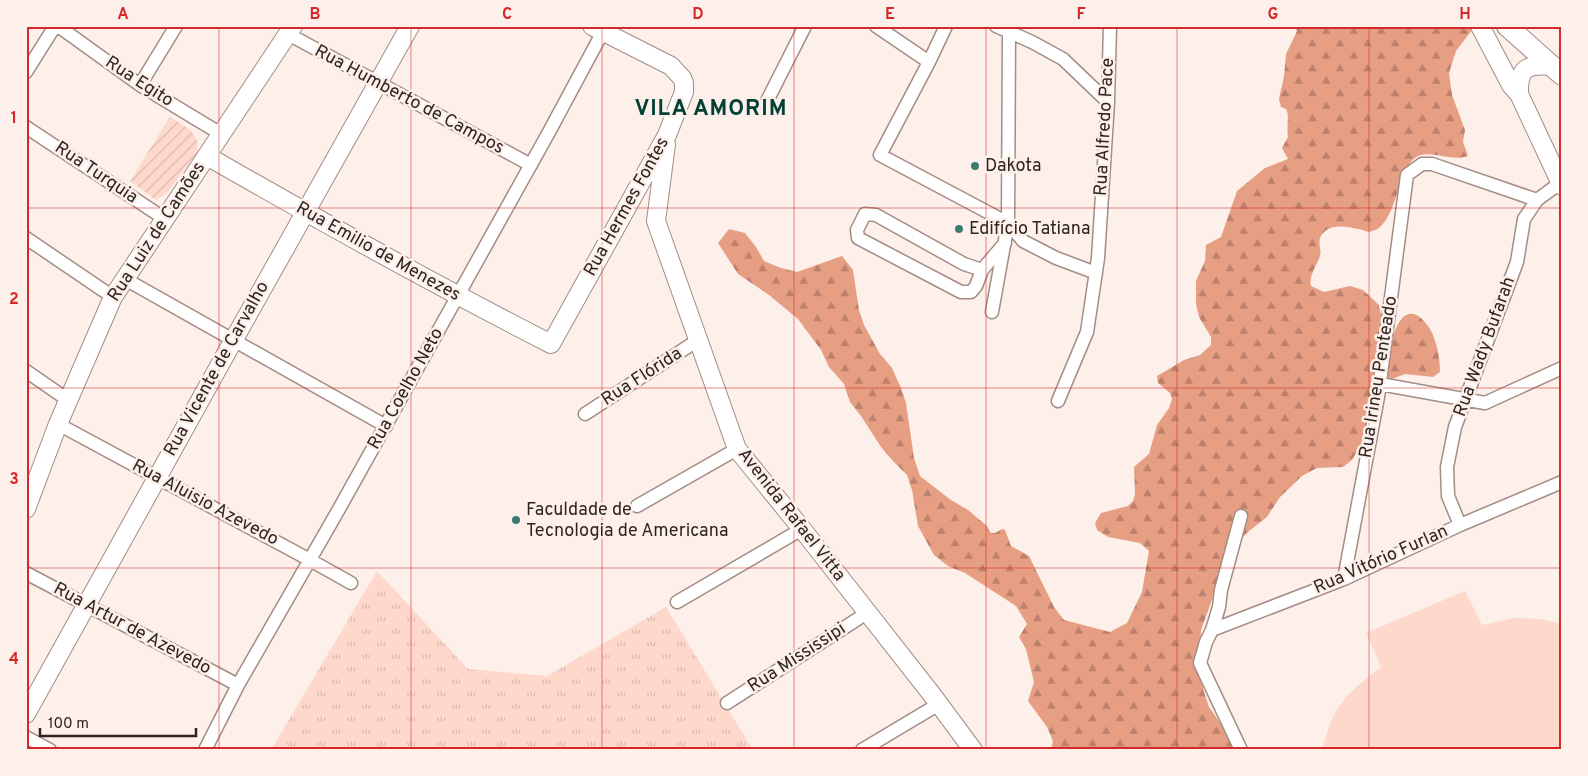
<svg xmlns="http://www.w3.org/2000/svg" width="1588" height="776" font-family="Overpass,sans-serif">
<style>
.grass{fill:#fed9cb}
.forest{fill:url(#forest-firs)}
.park{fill:url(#park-tufts)}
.garden{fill:url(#garden-furrows)}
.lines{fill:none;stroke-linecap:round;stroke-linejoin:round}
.street-casing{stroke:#a38d85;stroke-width:15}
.secondary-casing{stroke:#a38d85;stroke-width:20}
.primary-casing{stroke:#a38d85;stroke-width:22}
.street{stroke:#fff;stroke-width:12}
.secondary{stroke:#fff;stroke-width:18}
.primary{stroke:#fff;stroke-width:20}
.grid{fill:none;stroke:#d62828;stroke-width:1;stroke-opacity:0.55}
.poi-dot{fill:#397b6c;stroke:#fdefe9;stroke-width:2}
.labels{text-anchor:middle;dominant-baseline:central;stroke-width:5;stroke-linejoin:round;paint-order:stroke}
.street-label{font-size:18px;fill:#2e2522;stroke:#fdefe9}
.poi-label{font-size:18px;fill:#2e2522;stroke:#fdefe9;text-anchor:start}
.district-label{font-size:22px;font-weight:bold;letter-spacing:1px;fill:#034035;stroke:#fdefe9}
.neatline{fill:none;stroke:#d62828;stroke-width:2}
.grid-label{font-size:16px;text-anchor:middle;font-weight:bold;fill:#d62828}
</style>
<defs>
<pattern id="forest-firs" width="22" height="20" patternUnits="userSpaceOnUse" patternTransform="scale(1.25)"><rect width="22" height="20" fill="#e79f84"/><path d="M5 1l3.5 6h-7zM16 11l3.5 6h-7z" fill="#bc816c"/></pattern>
<pattern id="park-tufts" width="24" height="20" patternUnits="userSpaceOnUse" patternTransform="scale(1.25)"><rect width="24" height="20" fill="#fed9cb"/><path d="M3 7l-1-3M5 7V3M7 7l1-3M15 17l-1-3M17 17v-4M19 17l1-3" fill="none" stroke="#dabaae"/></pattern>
<pattern id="garden-furrows" width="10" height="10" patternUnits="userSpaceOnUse" patternTransform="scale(1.25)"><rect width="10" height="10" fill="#fed9cb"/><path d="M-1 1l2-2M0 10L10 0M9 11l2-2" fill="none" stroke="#dabaae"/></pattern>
</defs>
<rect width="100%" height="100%" fill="#fdefe9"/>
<path class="grass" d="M1465,591l17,34 33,-7 25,1 22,5v126h-240c4,-14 8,-30 16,-42 10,-16 28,-29 43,-41l-15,-34z"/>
<path class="forest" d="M1280,26h195l-19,25 -7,22 3,22 13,35 -2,12 5,14c-16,6 -37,-6 -50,0 -20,10 -19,54 -38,71 -3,3 -8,4 -11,5 -13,-4 -39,-12 -48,4 -4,6 1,14 -1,20 -4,11 -11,19 -9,30l13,6 26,-6 13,4 16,15 5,24 6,9 3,-1c6,-21 18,-34 35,-11 8,11 12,31 12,46l-7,5 -28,-3 -18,7 -17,30 -9,34 -9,15 -9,7 -26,1 -15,8 -22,21 -13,20 -18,14 -12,12 -13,24 -23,63 -1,30 3,29 6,18 24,34 3,9h-185l2,-9 -6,-14 -19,-26 6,-19 -8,-33 -7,-12 8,-13 -11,-18 -51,-33 -17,-7 -14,-11 -16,-29 -6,-36 -5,-15 -14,-14 -12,-14 -20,-31 -11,-14 -6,-18 -15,-17 -8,-17 -23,-31 -29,-24 -31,-21 -20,-31 11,-14 16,4 11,14 8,14 17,7 16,4 45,-16 11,14 6,40 5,15 16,29 12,14 9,20 5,15 8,55 6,18 31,24 17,10 19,16 4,7h4l7,-4 3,1 6,16 18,10 25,51 10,13 46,12 17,-9 15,-31 7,-41 -9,-8 -32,-6 -11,-7 -2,-7 6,-10 27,-7 5,-5 2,-7 -1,-27 15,-13 8,-29 12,-17 3,-9 -2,-6 -12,-10 -1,-7 27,-16 16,-5 11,-10v-8l-12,-20 -3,-13v-23l9,-20 1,-16 15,-8 16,-46 28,-23 23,-9 -6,-11 6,-11c-2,-9 2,-21 -2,-28l-5,-2 -2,-8 5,-23 2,-22 11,-23 -2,-4z"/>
<path class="park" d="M377,571l91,98 79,7 119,-69 87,143h-482z"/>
<path class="garden" d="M170,117c15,10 29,14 28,34l-30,41 -12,8 -26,-19z"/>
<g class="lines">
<defs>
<path id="street" d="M58,26l82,59 81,49
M876,26l53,36
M946,26l-17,36 -49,93 128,68 15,18 33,17 40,15
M996,26l36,16 31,17 45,43
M288,34l243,131
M26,72l29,-46
M140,85l36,-59
M767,101l38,-75
M26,127l139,92
M26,238l87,59
M982,270l-18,-6 -88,-49 -11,-1 -8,16 1,8 103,54h10l5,-6 6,-16 23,-27
M125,279l261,147
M992,312l16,-89 1,-191
M26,371l42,29
M1380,384l105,19 77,-35
M1058,401l29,-69 11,-74 10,-156 2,-76
M585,414l113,-74
M58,424l252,136 41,23
M637,506l100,-57
M1460,525l-12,-29 -1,-29 8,-40 62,-165 7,-43 13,-19 23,-17
M26,573l212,112
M1344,579l34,-182 29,-222 15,-11h10l105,36
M677,602l125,-73
M1212,630l7,-23 2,-17 20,-74
M727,703l140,-90
M26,737l24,13
M205,750l33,-65 101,-176 210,-377 57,-106
M862,750l77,-46
M1241,750l-41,-87 6,-21 6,-12 132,-51 116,-54 102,-43"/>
<path id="secondary" d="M1480,26l31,59 8,9 43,92
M1519,94c-1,-27 9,-30 33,-28
M666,144l-10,77 81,228 65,80 131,167 40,54
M207,156c113,65 227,128 344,188l116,-209 17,-43v-9l-2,-5 -11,-12 -79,-40
M26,509l32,-85 55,-127 180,-271
M26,714l207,-373 177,-315"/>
<path id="primary" d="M1507,26l55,49"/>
</defs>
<use href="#street" class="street-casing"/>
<use href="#secondary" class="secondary-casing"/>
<use href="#primary" class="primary-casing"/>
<use href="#street" class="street"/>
<use href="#secondary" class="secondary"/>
<use href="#primary" class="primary"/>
</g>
<path class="grid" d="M219,26v724M411,26v724M602,26v724M794,26v724M986,26v724M1177,26v724M1369,26v724M26,208h1536M26,388h1536M26,568h1536"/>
<g class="poi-dot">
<circle cx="975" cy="166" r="5"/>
<circle cx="959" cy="229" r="5"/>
<circle cx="516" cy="520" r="5"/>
</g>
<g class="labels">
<g class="street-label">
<text transform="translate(139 82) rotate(33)">Rua Egito</text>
<text transform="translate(409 100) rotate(28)">Rua Humberto de Campos</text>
<text transform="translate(1105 127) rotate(-87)">Rua Alfredo Pace</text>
<text transform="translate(96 173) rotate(34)">Rua Turquia</text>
<text transform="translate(627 207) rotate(-61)">Rua Hermes Fontes</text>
<text transform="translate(157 232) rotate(-57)">Rua Luiz de Camões</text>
<text transform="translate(378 252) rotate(29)">Rua Emilio de Menezes</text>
<text transform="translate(1485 347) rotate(-70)">Rua Wady Bufarah</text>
<text transform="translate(217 369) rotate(-61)">Rua Vicente de Carvalho</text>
<text transform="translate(642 377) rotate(-33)">Rua Flórida</text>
<text transform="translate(1379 377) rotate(-81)">Rua Irineu Penteado</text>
<text transform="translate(406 389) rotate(-61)">Rua Coelho Neto</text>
<text transform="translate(205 503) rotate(28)">Rua Aluisio Azevedo</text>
<text transform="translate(791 515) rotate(52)">Avenida Rafael Vitta</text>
<text transform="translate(1381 560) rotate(-24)">Rua Vitório Furlan</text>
<text transform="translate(132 629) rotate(28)">Rua Artur de Azevedo</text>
<text transform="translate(797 658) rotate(-33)">Rua Mississipi</text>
</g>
<g class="poi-label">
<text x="985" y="166">Dakota</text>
<text x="969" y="229">Edifício Tatiana</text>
<text x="526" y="510">Faculdade de<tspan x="526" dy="21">Tecnologia de Americana</tspan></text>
</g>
<g class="district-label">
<text x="711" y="109">VILA AMORIM</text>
</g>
</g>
<rect width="1588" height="776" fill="none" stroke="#fdefe9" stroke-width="55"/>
<path d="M40 728v8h156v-8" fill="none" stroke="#2e2522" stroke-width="2.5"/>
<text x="48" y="728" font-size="15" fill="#2e2522" stroke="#fdefe9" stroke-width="4" paint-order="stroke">100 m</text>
<rect x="28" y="28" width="1532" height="720" class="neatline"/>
<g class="grid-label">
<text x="123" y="19">A</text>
<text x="315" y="19">B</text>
<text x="507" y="19">C</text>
<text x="698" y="19">D</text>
<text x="890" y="19">E</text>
<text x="1081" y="19">F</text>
<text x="1273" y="19">G</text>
<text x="1465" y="19">H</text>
<text x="14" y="123">1</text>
<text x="14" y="304">2</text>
<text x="14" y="484">3</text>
<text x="14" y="664">4</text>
</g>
</svg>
